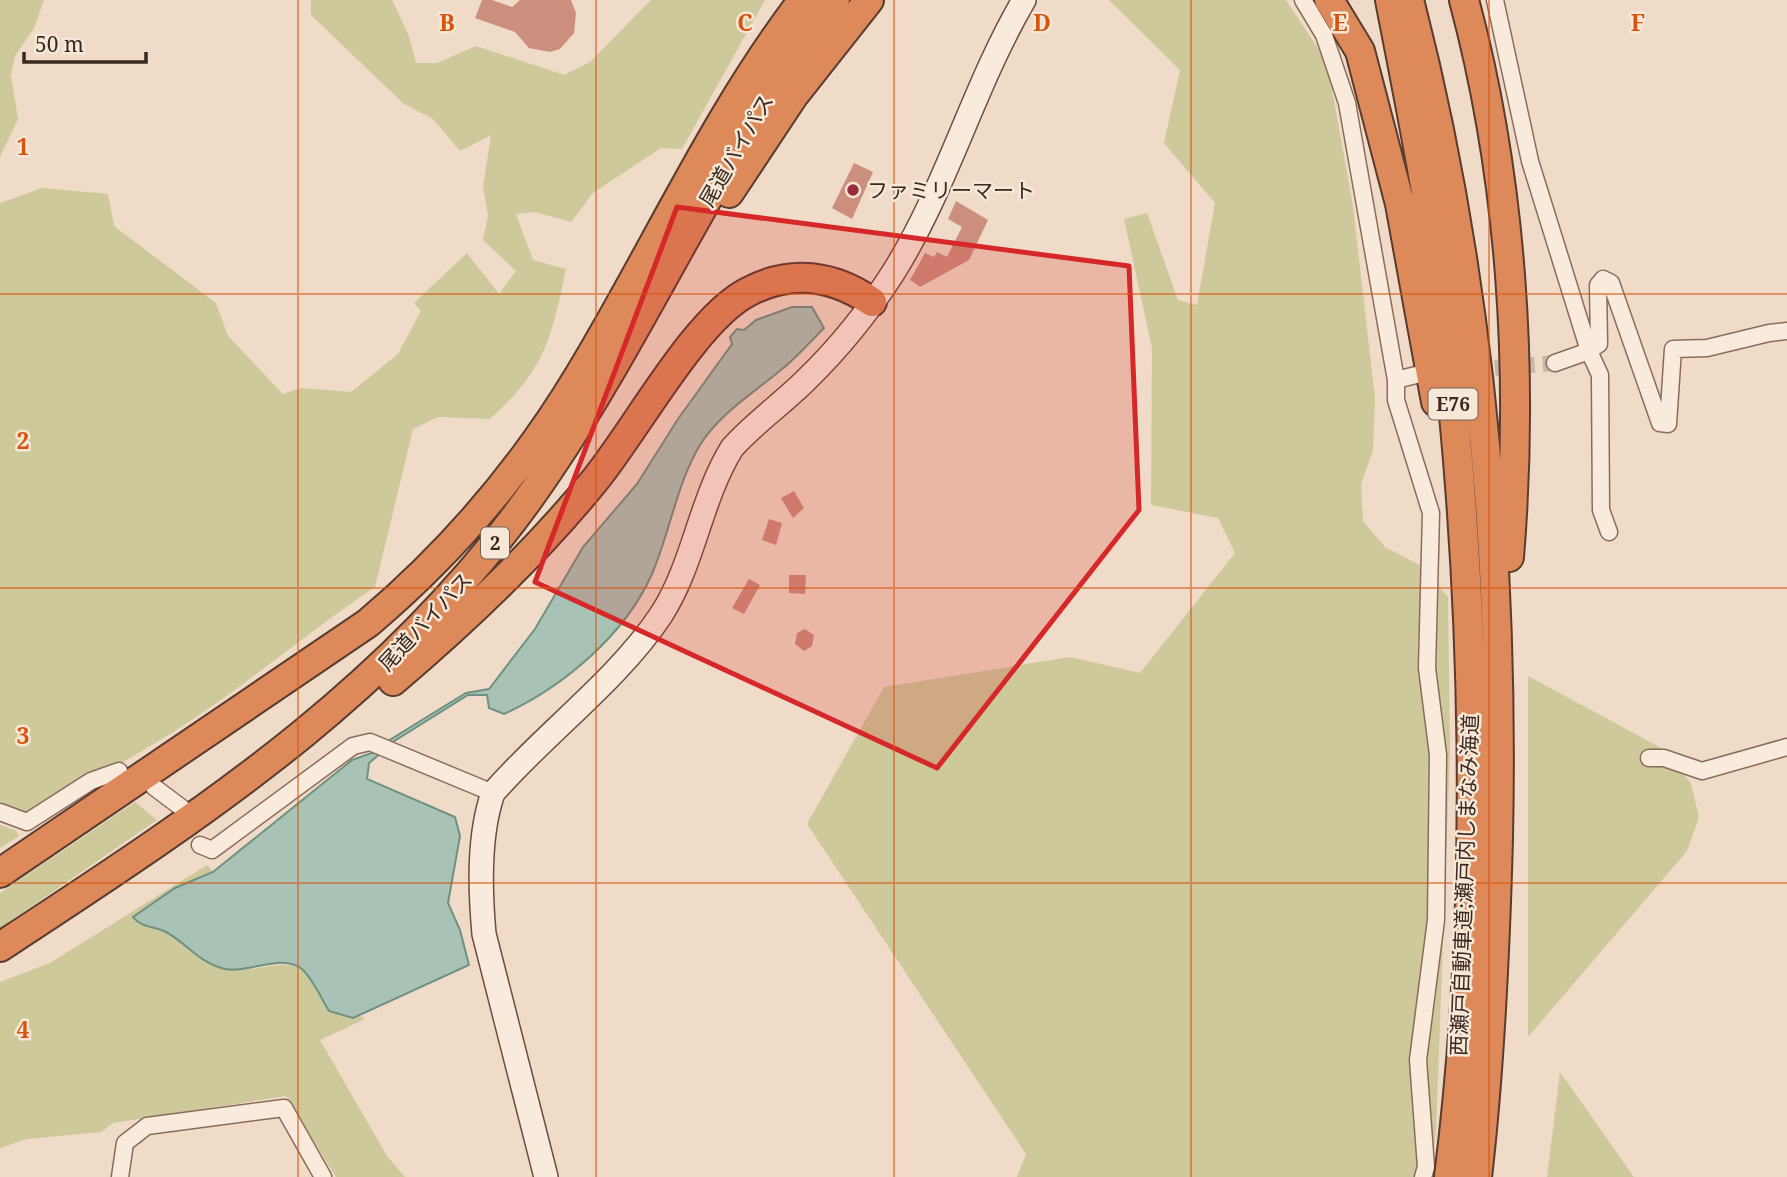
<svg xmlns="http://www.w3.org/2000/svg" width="1787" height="1177" font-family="'Noto Serif','Noto Sans JP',serif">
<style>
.green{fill:#cdc99b}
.water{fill:#a8c3b6;stroke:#6f9182;stroke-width:2}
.building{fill:#cd8f7d}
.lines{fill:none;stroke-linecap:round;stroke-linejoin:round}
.street-tunnel{stroke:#cbb7a6;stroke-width:16;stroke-dasharray:16 8;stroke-linecap:butt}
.street-casing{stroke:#8b6c5c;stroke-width:19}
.secondary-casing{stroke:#6d4d3f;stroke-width:26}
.highway-casing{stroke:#593b30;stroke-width:32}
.street{stroke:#f9eadb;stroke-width:16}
.secondary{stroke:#f9eadb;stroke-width:23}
.highway{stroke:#dd8959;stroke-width:28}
.marked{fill:#d62828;fill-opacity:0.2;stroke:#d62828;stroke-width:5;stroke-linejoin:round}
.grid{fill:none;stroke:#d7540e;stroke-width:2;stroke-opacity:0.55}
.poi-dot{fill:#9a2c42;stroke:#f6e7d7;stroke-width:2.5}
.labels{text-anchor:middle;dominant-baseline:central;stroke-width:5;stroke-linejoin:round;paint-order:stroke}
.shield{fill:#f6e7d7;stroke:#736157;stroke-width:2}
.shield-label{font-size:19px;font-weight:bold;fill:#3b2820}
.street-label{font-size:21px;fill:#3b2820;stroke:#f6e7d7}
.poi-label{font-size:21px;fill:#3b2820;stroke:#f6e7d7;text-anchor:start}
.grid-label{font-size:23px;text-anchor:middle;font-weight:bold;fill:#d7540e;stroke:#f6e7d7;stroke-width:5;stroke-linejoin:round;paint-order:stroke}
</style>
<rect width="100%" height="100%" fill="#efdbc7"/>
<path class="green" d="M0,0h44l-10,28 -19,28 -4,19 7,44 -18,38z
M311,0h81l17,36 7,27h21l39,-17 88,29 26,-13 61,-62h114l-83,149 -21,-1 -68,45 -22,29 -36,-10 -19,2 17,46 33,9c-15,71 -21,100 -76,150l-52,-2 -25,12 -38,158c-52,35 -100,74 -150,110 -64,46 -133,83 -202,120l-23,-9v-605l42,-15 66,6 6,32 102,77 12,33 55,58 18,-6 50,4 47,-38 23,-43 -7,-8 53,-50 32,41 17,-23 -33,-31 5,-24 -5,-29 8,-52 -31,16 -27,-32 -29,-15 -93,-89z
M1109,0h177l41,62 26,144 22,192 -2,52 -12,34 2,37 22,26 36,19 27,31 2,154 -14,380 -5,46h-414l9,-23 -219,-330 77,-137 186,-30 70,16 95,-120 -17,-35 -67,-13 1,-157 -28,-129 23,-6 31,87 19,5 18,-102 -51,-60 16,-73z
M1528,676l137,74 26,34 8,33 -12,34 -159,186z
M135,802l22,18 -157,108v-35z
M0,825l15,5 4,6 -19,12z
M207,865l8,9 27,96c63,-7 52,-16 87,41l24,7 7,-2 5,3 -45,21 67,116 18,21h-69l-50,-81 -173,27 -12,9 -74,7 -27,9v-166l50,-19z
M1560,1072l74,105h-87z"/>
<path class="water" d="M792,307h20l12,21c-14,14 -27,29 -42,41 -27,23 -62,44 -82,76 -23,38 -30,87 -48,129 -27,61 -89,113 -148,140l-15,-6 -2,-13h-19l-77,48 -3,-2 78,-48 23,-4 46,-60 48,-82 54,-63 41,-65 54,-75 -2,-7 7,-8 7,1 12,-10z
M377,751l4,2 -12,10 -2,16 88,38 5,19 -12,67 12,27 9,35 -116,53 -24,-7c-8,-13 -15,-30 -26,-41 -19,-18 -55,4 -78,-1 -26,-6 -37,-25 -59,-37 -11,-6 -25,-4 -33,-15l42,-29 38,-16 139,-112z"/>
<path class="building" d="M482,0h10l20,7 8,-7h51l5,13 -2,20 -14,16 -10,3 -21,-4 -14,-16 -40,-14z
M854,163l19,9 -21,47 -20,-11z
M956,201l32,19 -19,40 -49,27 -10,-7 15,-27 9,4 3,-5 10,5 15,-30 -14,-8z
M794,491l10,17 -11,10 -12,-20z
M769,519l13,4 -6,22 -14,-5z
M789,575h17l-1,19 -16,-1z
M749,579l11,6 -16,29 -12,-6z
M805,629l9,6 -2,11 -8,5 -9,-7 2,-11z"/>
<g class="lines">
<path class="street-tunnel" d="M1471,370l84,-7"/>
<defs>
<path id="street" d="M1303,0l21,35 23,68 49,277 20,-5
M1495,0l35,161 59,190 -34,12
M1396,380v20l35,113 -4,155 11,87 -2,165 -18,140 8,107 -3,10
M1609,532l-8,-22 -1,-135 -11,-24 10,-7 -1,-59 5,-6 8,4 49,140 8,1 5,-75 34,-1 62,-15 18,-2
M1649,758h15l38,13 85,-24
M154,787l28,21
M0,812l27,10 64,-41 28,-10
M200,845l12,5 141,-104 17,-4 123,51
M120,1177l5,-34 22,-17 137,-18 39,69"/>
<path id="secondary" d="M546,1177l-62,-243c-4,-44 -6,-98 9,-141 52,-60 124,-112 168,-178 33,-51 39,-115 71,-167 22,-25 50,-44 74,-68 33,-32 62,-68 87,-107 54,-86 80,-186 131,-273"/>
<path id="highway" d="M1329,0l31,51 40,153 36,198
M1390,0c20,103 41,206 53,311 33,279 41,586 6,866
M1409,0c71,274 95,555 89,838 -3,113 -8,227 -21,339
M1464,0c48,179 60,373 45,557
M729,193l65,-98 75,-95
M393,681c73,-62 142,-127 202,-201 41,-50 100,-161 153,-188 43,-23 85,-17 124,10
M0,873l368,-250c85,-72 155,-154 212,-249 75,-124 135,-259 223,-374
M0,947c209,-137 409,-267 550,-479 102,-152 173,-322 285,-468"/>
</defs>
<use href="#street" class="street-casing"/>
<use href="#secondary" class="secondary-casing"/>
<use href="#highway" class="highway-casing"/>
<use href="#street" class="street"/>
<use href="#secondary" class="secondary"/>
<use href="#highway" class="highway"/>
</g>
<path class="marked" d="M677,207l452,59 10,244 -202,258 -402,-186z"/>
<path class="grid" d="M298,0v1177M596,0v1177M894,0v1177M1191,0v1177M1489,0v1177M0,294h1787M0,588h1787M0,883h1787"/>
<circle class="poi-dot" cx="853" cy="190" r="7"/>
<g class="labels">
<g class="shield">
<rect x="1428.5" y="388.5" width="49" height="31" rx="5"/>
<rect x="481" y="527.5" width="28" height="31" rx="5"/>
</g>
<g class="shield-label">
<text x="1453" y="404">E76</text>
<text x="495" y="543">2</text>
</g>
<g class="street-label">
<text transform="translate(736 150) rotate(-60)">尾道バイパス</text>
<text transform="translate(425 621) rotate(-47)">尾道バイパス</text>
<text transform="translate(1464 885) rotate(-88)">西瀬戸自動車道;瀬戸内しまなみ海道</text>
</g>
<g class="poi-label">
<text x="867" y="190">ファミリーマート</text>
</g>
</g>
<g class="grid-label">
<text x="447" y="31">B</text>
<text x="745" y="31">C</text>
<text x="1042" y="31">D</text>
<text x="1340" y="31">E</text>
<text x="1638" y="31">F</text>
<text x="23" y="155">1</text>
<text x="23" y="449">2</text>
<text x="23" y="744">3</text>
<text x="23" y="1038">4</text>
</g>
<path d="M24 52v10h122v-10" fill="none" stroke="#3b2820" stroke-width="3.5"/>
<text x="35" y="52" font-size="21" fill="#3b2820" stroke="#f6e7d7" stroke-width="5" paint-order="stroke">50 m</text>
</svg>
